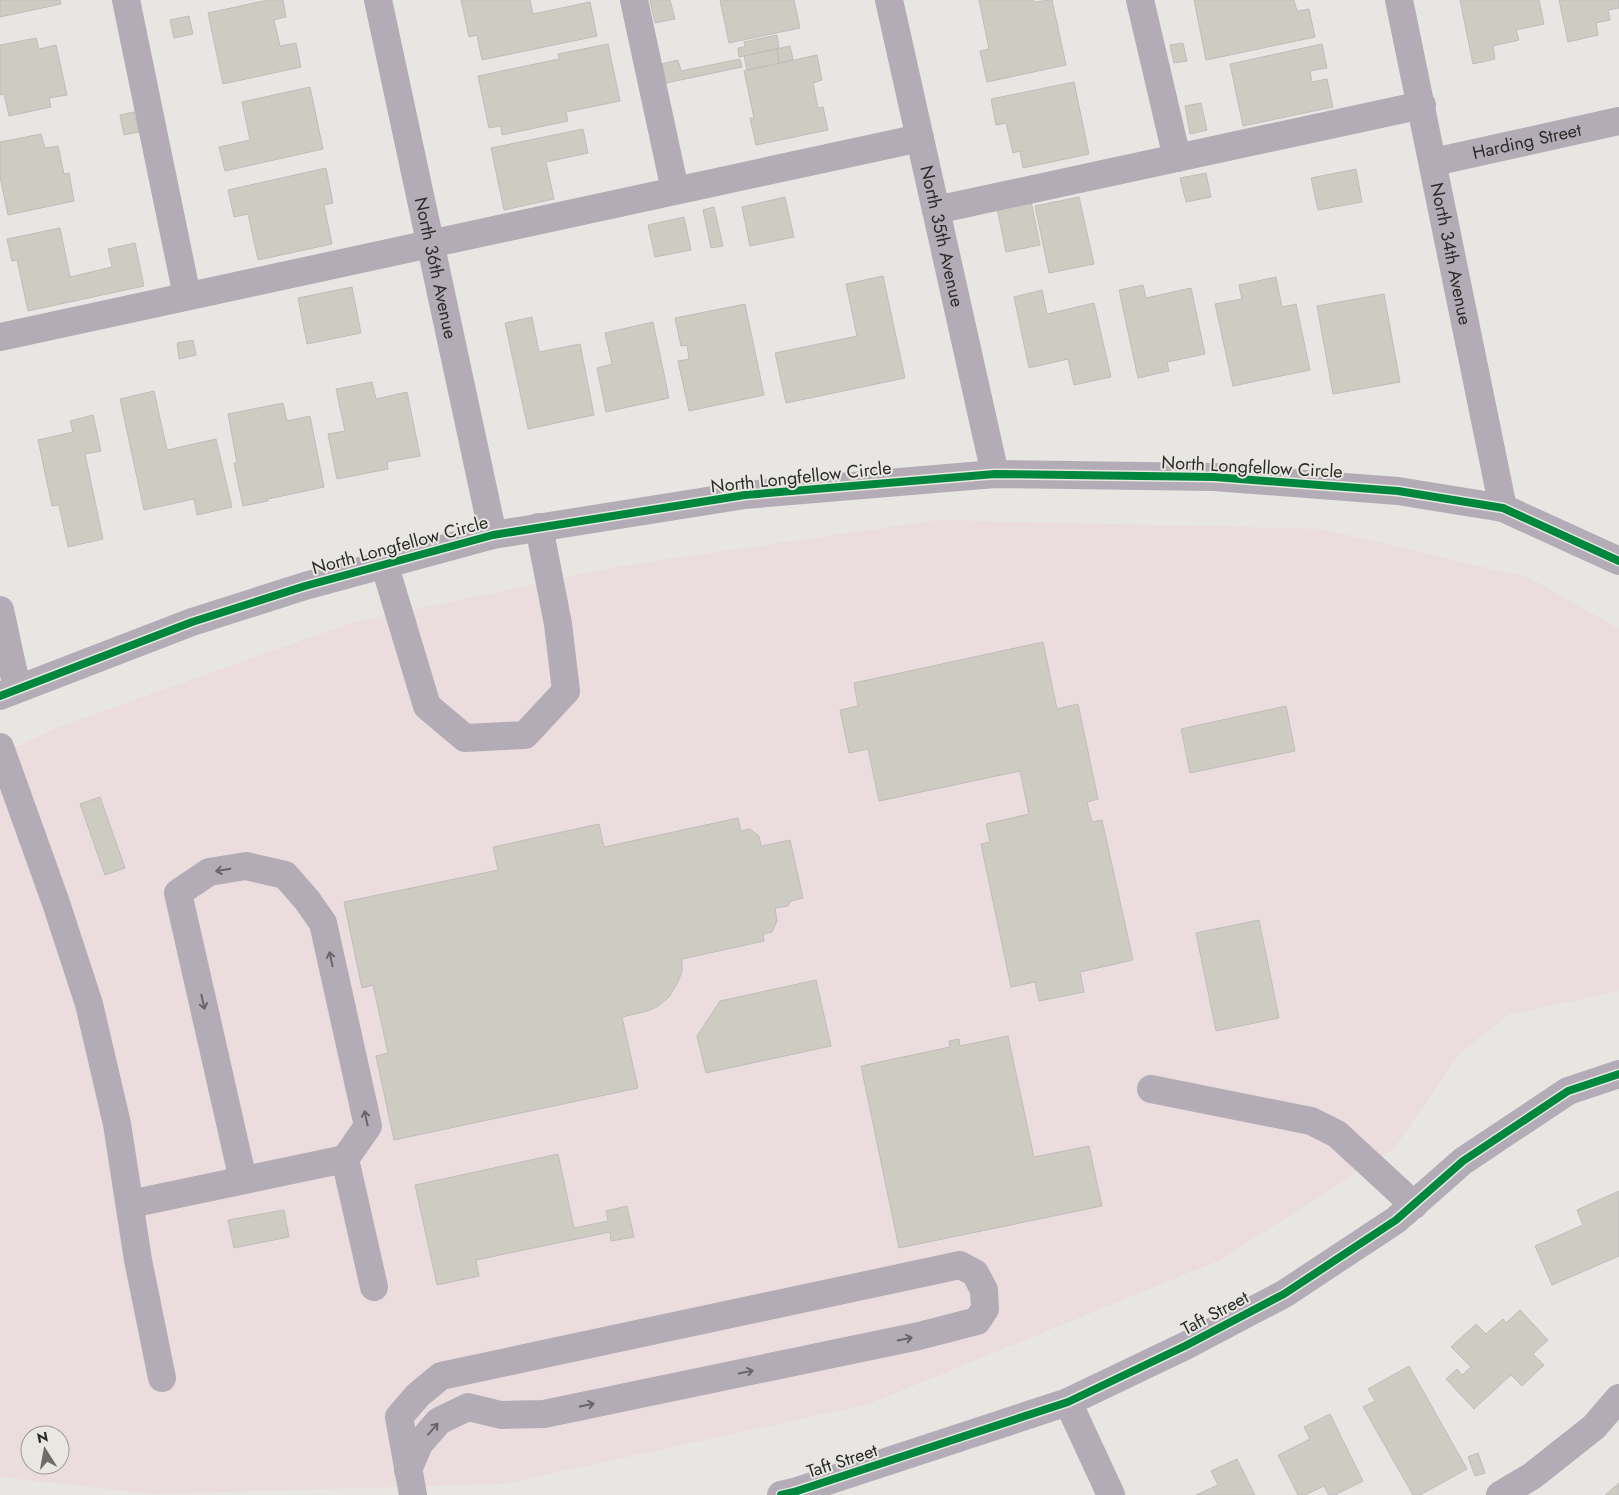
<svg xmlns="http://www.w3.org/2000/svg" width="1619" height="1495" font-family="Jost,sans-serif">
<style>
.education{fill:#ebdddd;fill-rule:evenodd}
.building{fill:#ceccc2;stroke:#bebdba}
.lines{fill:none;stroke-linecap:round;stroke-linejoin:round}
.minor{stroke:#b3acb6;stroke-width:28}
.cycleway-casing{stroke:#e8e7e1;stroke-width:11}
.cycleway{stroke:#00873e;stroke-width:8}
.oneway{stroke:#686568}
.labels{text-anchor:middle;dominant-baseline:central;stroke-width:4;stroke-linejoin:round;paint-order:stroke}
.street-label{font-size:18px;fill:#2b2b29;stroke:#e8e7e1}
</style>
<rect width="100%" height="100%" fill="#e7e6e2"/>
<path class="education" d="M938,520l384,9 208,49 89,51v362l-111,24 -49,39 -65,95 -174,111 -351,144 -365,80 -351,10 -153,-17v-722l58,-28 293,-104 269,-57zM30,1435h30v30h-30z"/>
<path class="building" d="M0,0h60l1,4 -61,13z
M268,0h15l3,17 -12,3 6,26 16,-3 5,24 -78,17 -15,-71z
M461,0h69l3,14 57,-12 7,34 -115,24 -5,-25 -8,2z
M650,0h20l5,19 -20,4z
M720,0h74l6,28 -71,15z
M979,0h54v2l19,-2 14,65 -79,17 -7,-31 9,-2z
M1194,0h100l3,11 12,-2 6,28 -109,23z
M1460,0h79l5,24 -28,6 3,10 -26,6 2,13 -22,5z
M1559,0h60v8l-11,2 2,10 -14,3 2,12 -30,7z
M189,16l4,18 -19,4 -4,-18z
M777,35l2,13 -40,9 -1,-9 7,-1 -1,-5z
M36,38l3,11 17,-4 11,50 -18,3 2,9 -42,9 -5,-22 -4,1v-50z
M1183,43l4,18 -13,2 -4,-18z
M608,44l12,57 -54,11 2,9 -66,14 -1,-9 -12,2 -11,-52 81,-17 -1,-5z
M1322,44l5,24 -17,3 2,11 15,-3 6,28 -90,19 -13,-62z
M790,46l3,14 -14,3 -2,-14z
M777,49l2,14 -32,7 -3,-14z
M817,55l5,25 -9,3 5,25 5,-1 5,23 -72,15 -6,-27h4l-10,-47z
M740,59l2,8 -76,16 -4,-19 16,-4 3,11z
M1074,82l15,72 -66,14 -3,-17 -7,2 -7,-30 -10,2 -5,-26z
M310,87l13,62 -98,22 -6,-24 31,-7 -8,-38z
M1201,103l6,27 -17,4 -5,-28z
M134,112l5,20 -15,3 -4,-20z
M583,129l5,24 -42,9 8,37 -50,11 -13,-62z
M41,134l4,14 13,-2 6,28 5,-1 5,28 -66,14 -8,-38v-35z
M326,168l7,35 -9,2 8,39 -74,16 -10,-46 -14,3 -6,-27z
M1356,169l6,33 -44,8 -7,-32z
M1206,173l5,24 -25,5 -6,-24z
M785,197l9,40 -44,9 -8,-39z
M1079,197l15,67 -45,9 -14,-67z
M1031,201l9,44 -34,7 -9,-44z
M714,207l9,39 -12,2 -8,-38z
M684,217l7,33 -36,7 -7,-32z
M60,228l10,49 42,-10 -4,-18 27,-6 9,43 -116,25 -11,-51 -5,1 -5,-22z
M883,276l22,102 -119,25 -11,-50 82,-17 -11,-52z
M1276,277l6,30 14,-3 14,66 -77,16 -18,-82 27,-5 -3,-14z
M1143,285l3,13 45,-10 14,66 -38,8 2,9 -31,7 -19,-88z
M352,287l9,46 -54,11 -9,-46z
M1042,290l5,24 47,-11 17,74 -37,8 -6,-26 -39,9 -15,-71z
M1384,294l16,88 -67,12 -16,-88z
M745,304l19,91 -75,16 -11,-50 11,-2 -2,-14 -6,1 -6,-28z
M532,317l7,35 41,-8 14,71 -66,14 -23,-106z
M653,322l16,76 -63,14 -9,-44 15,-4 -7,-31z
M193,340l3,15 -17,4 -2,-16z
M372,382l4,17 31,-7 13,64 -33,6 1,7 -51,10 -9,-45 17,-3 -9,-42z
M154,391l13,59 49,-11 16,68 -35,8 -3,-16 -50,11 -24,-111z
M283,403l4,18 23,-5 14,71 -56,12v2l-25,5 -9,-43h3l-9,-49z
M93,415l8,36 -16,3 18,85 -35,8 -9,-42 -7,1 -14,-66 35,-8 -3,-11z
M1043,642l14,67 21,-5 20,95 -11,3 5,20 10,-2 31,140 -53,12 4,20 -45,9 -4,-19 -24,5 -30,-143 9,-2 -4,-18 43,-10 -9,-43 -141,30 -11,-52 -19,4 -9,-43 18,-4 -4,-23z
M1286,706l9,45 -105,22 -9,-44z
M100,797l25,71 -20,7 -25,-71z
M738,818l3,13 9,-2 9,7 2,10 29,-6 13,58 -12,3 -3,5 -13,2 2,13 -5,11 -9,2 1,7 -82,18v13l-5,12 -8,13 -12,10 -10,4 -25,6 16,71 -244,52 -18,-84 12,-3 -15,-68 -11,3 -18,-86 154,-32 -5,-23 106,-23 5,23z
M1259,920l20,98 -63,13 -20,-98z
M816,980l15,66 -125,27 -9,-37 23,-35z
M1008,1036l26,121 55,-11 13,60 -203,42 -38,-182 89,-19 -1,-6 10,-2 1,7z
M558,1154l16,74 34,-7 -2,-10 21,-5 7,31 -23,4 -1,-9 -134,28 3,16 -42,9 -22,-100z
M1619,1191v65l-67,29 -17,-39 48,-21 -6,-15z
M284,1210l5,27 -55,11 -6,-28z
M1520,1310l28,30 -15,14 11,11 -22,21 -11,-11 -37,34 -28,-30 11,-10 5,6 9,-8 -20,-20 25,-23 10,10 17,-15 3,4z
M1409,1366l58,103 -47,26h-7l-50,-88 12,-6 -7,-12z
M1330,1414l33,67 -28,14h-6l-5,-9 -19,9h-7l-20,-40 32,-16 -6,-12z
M1478,1453l7,20 -10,3 -7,-19z
M1237,1459l18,36h-59l22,-10 -7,-14z
M1619,1483v12h-14z"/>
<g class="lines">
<g class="minor">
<path d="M126,0l61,296"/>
<path id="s1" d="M378,0l115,535"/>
<path d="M634,0l41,190"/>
<path id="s2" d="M889,0l106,474"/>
<path d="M1140,0l37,158"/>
<path id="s3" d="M1399,0l104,508"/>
<path id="s4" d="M1434,162l185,-41"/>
<path d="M936,210l486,-105"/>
<path d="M0,337l920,-199"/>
<path d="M384,563l43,143 38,32 60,-3 41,-44 -8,-67 -19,-97"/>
<path d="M0,610l17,78"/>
<path d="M0,696l192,-74 113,-36 188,-51 252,-40 250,-21 219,3 184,14 105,17 116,53"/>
<path d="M0,747l56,156 33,101 28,120 21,136 24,118"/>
<path d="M1151,1089l160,32 26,13 77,71"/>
<path d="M345,1159l29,128"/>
<path d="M130,1204l215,-45 23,-33 -45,-203 -16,-23 -22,-25 -39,-9 -37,6 -31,21 65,287"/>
<path d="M1068,1402l43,93"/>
<path d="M408,1470l11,-26 20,-23 29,-14 33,8 43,-1 375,-78 58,-15 8,-12 -1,-19 -9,-17 -15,-8 -519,111 -23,19 -19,22 14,78"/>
<path d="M781,1495l13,-3 274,-90 117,-56 99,-52 112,-74 67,-59 105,-70 51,-17"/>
<path d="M1500,1495l32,-19 62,-49 25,-29"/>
</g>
<defs>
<path id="cycleway" d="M0,696l192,-74 113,-36 188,-51 252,-40 250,-21 219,3 184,14 105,17 116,53
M781,1495l13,-3 274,-90 117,-56 99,-52 112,-74 67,-59 105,-70 51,-17"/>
</defs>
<use href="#cycleway" class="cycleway-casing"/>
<use href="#cycleway" class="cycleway"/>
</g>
<defs><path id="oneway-shaft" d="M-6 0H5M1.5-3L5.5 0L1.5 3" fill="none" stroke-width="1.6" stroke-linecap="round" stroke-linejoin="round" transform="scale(1.25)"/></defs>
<g class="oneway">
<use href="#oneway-shaft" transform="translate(223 870) rotate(171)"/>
<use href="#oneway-shaft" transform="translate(331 959) rotate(-102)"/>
<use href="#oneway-shaft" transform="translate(203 1002) rotate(77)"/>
<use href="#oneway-shaft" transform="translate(366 1118) rotate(-102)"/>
<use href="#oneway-shaft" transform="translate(905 1339) rotate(-12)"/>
<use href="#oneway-shaft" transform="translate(746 1372) rotate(-12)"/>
<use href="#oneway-shaft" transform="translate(587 1405) rotate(-12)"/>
<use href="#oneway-shaft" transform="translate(433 1429) rotate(-49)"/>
</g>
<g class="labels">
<g class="street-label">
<text stroke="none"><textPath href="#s4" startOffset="95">Harding Street</textPath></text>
<text stroke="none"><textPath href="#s2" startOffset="242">North 35th Avenue</textPath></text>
<text stroke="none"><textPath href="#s3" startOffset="259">North 34th Avenue</textPath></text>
<text stroke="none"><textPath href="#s1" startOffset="274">North 36th Avenue</textPath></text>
<text transform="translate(1252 467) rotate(3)">North Longfellow Circle</text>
<text transform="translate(801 477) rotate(-6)">North Longfellow Circle</text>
<text transform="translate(400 545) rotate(-15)">North Longfellow Circle</text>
<text transform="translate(1215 1313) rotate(-28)">Taft Street</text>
<text transform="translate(842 1461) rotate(-18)">Taft Street</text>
</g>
</g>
<g transform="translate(45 1450) rotate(349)"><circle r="24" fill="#e8e7e1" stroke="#9c9c97"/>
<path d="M0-4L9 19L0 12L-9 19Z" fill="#6d6c6a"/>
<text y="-8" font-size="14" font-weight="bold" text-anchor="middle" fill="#2b2b29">N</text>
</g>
</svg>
